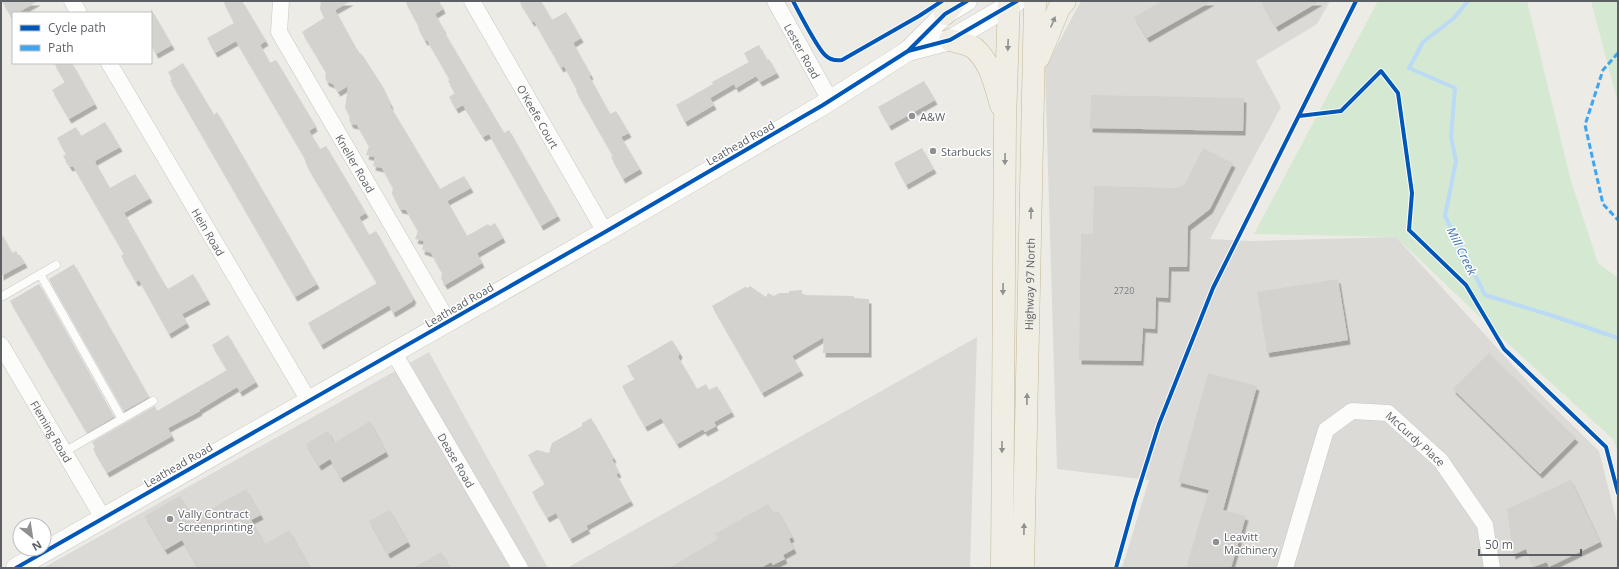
<svg xmlns="http://www.w3.org/2000/svg" width="1619" height="569" font-family="'Open Sans',sans-serif">
<style>
.industrial{fill:#dcdad6}
.green{fill:#d4e8d2}
.lines{fill:none;stroke-linecap:round;stroke-linejoin:round}
.stream{stroke:#badaf6;stroke-width:4}
.building{fill:#d3d2cf;filter:url(#shadow)}
.service-casing{stroke:#c7c7c7;stroke-width:9}
.minor-casing{stroke:#c7c7c7;stroke-width:17}
.tertiary-casing{stroke:#c7c7c7;stroke-width:21}
.trunk-casing{stroke:#c3b794;stroke-width:23}
.service{stroke:#fcfcfb;stroke-width:8}
.minor{stroke:#fcfcfb;stroke-width:16}
.tertiary{stroke:#fcfcfb;stroke-width:20}
.trunk{stroke:#f0eee4;stroke-width:22}
.quiet{stroke:#40a5ee;stroke-width:3;stroke-dasharray:6 3;stroke-linecap:butt}
.cycleway-casing{stroke:#fff;stroke-width:6}
.cycleway{stroke:#0057b8;stroke-width:4}
.oneway{fill:#909191}
.poi-dot{fill:#8e9092;stroke:#fff;stroke-width:1.5}
.labels{text-anchor:middle;dominant-baseline:central;stroke-width:3;stroke-linejoin:round;paint-order:stroke}
.number-label{font-size:9px;fill:#7b7d80}
.street-label{font-size:11px;fill:#5c5f64;stroke:#fff}
.poi-label{font-size:11px;fill:#5c5f64;stroke:#fff;text-anchor:start}
.water-label{font-size:12px;font-style:italic;fill:#4477b7;stroke:#fff}
</style>
<defs>
<filter id="shadow"><feDropShadow dx="2.5" dy="4.5" stdDeviation="0" flood-color="#0004"/></filter>
</defs>
<rect width="100%" height="100%" fill="#ecebe6"/>
<path class="industrial" d="M1081,1h249l-13,23 -61,37 25,46 -71,132 40,2 146,-4 132,145 71,69 19,75v42h-496l27,-88 -92,-11 -12,-401z
M977,337l-7,231h-403z
M429,352l119,216h-505z"/>
<path class="green" d="M1378,1h149l44,180 27,82 20,15v175l-4,-13 -99,-90 -119,-113 -142,-3z
M1591,1h27v102z"/>
<g class="lines">
<path class="stream" d="M1468,1l-14,17 -31,24 -14,26 46,20 -4,49 5,24 -11,55 40,79 65,20 68,23"/>
</g>
<path class="building" d="M2,1h36l-21,12h-4v2l-2,1z
M223,1h19l24,40 -6,4 10,18 6,-3 36,60 3,7 -6,4 11,18 6,-3 40,67 -7,4 10,18 7,-4 38,68 -2,1 1,1 -20,12 -4,-8 -68,40 -13,-22 69,-40 -70,-117 -4,-11 -67,-114 -21,12 -8,-15 27,-15z
M321,1h30l-16,9 18,33 7,11 1,-1 20,31 10,21 -1,1 50,83 24,-13 7,12 -24,13 20,35 21,-12 2,2 5,-3 8,15 -26,15 5,10 -37,22 -4,-6 1,-6 -11,-20 -9,-3 2,-9 -9,-2 3,-8 -12,-21 -6,-1 -8,-15 1,-6 -11,-20 -9,-2 2,-9 -9,-2 3,-9 -12,-21 -6,-1 -2,-4 1,-4 -5,-8 3,-22 -10,6 -5,-8 -6,-2 -2,-4 1,-6 -24,-40 22,-14 -4,-9z
M405,1h34l4,8 -8,5 9,16h-1l61,103 5,-3 49,86 -17,10 -52,-92 -6,3 -20,-32 -7,4 -7,-12 6,-4 -7,-12 2,-1 -23,-40 -2,1 -7,-13 1,-1z
M519,1h22l11,19 14,-8 15,26 -8,5 18,32 -2,1 21,38 6,-3 13,22 -8,4 19,32 -17,10 -12,-22 2,-1 -37,-65 1,-1 -13,-24 -3,2 -27,-47 -2,1z
M1162,1h50l-65,37 -13,-21z
M1261,1h59l-44,26z
M151,9l21,36 -16,9 -5,-9z
M759,45l8,15 2,-1 8,14 -17,9 -4,-6 -20,12 -2,-4 -24,14 4,7 -29,17 -9,-17 37,-21 -1,-2 37,-20 -5,-9z
M54,63h18l23,41 -26,15 -17,-29 13,-8z
M183,63l31,52 3,-3 100,172 -22,13 -125,-217 2,-1 -4,-7z
M924,81l11,19 -46,26 -11,-19z
M1091,95l153,3 -1,33 -153,-3z
M105,122l15,25 -25,14 1,3 14,24 25,-14 15,24 -26,15 38,67 6,9 25,-15 15,26 -26,14 5,9 -18,11 -30,-54 -3,2 -15,-26 3,-2 -51,-88 -3,1 -7,-11 3,-2 -9,-16 19,-11 5,9z
M922,148l12,21 -28,16 -12,-22z
M1203,148l30,15 -23,46 -22,17 -1,41h-18l-1,31 -12,-1 -1,32 -12,-1 -2,33 -62,-1 2,-126h12l1,-48 83,2 8,-4z
M1,233l11,20 4,-2 2,4h2l5,8 -24,13z
M74,264l75,133 -25,14 -75,-132z
M1338,279l10,61 -81,13 -10,-61z
M39,284l75,133 -27,16 -77,-132z
M750,286l16,11 2,-4 6,3 5,-3h10v-2l13,-1v5l52,1v2l15,1v54h-46l1,-16 -32,19 9,15 -39,22 -50,-87 33,-19 3,1z
M228,335l28,47 -16,10 -3,-5 -38,23 1,1 -32,17 4,8 -65,37 -14,-24 2,-2 -3,-5 63,-36 2,5 70,-41 -15,-25z
M672,340l8,13 -2,4 19,32 9,-5 3,6 8,-4 15,26 -18,10 2,4 -11,6 -2,-3 -26,15 -16,-26 -16,9 -23,-41 13,-7 -8,-13z
M1489,353l87,85 -36,36 -87,-85z
M1208,373l49,13 -34,124 23,6 -15,52h-45l23,-78 -31,-8z
M591,418l23,40 -2,1 7,14 -3,1 15,27 -45,25 2,3 -18,10 -14,-26 -9,5 -15,-26 13,-8 -17,-29 9,-5 12,3 3,-10 30,-17v-3z
M370,421l16,31 -45,26 -11,-19 -11,7 -13,-22 22,-13 6,12z
M1571,480l29,62 -51,25 -2,-5 -14,5 -7,-18 -13,6 -6,-46z
M246,489l15,26 -10,5 14,24 24,-14 21,38h-112l-16,-28 -17,10 -20,-34 35,-20 14,23z
M768,504l6,9 4,-2 14,26 -3,2 5,10 -11,6 2,4 -12,6 -2,-3 -10,6h-92l49,-29 -3,-5z
M390,510l18,32 -20,12 -19,-33z
M441,552l9,16h-37z"/>
<g class="lines">
<defs>
<path id="service" d="M40,274l82,145
M1,297l55,-32
M64,452l89,-51"/>
<g id="minor">
<path d="M72,1l7,12"/>
<path id="s1" d="M281,1l-2,31 169,289"/>
<path id="s2" d="M472,1l133,231"/>
<path id="s3" d="M775,1l55,99"/>
<path id="s4" d="M109,63l200,338"/>
<path id="s5" d="M1,345l102,173"/>
<path id="s6" d="M394,353l126,215"/>
<path id="s7" d="M1285,568l41,-138 26,-19 36,2 53,48 44,64 7,43"/>
</g>
<path id="tertiary" d="M908,51l42,-11 67,-39
M16,568l589,-336 218,-127 85,-54 37,-37 22,-13"/>
<g id="trunk">
<path d="M945,14l10,-13"/>
<path d="M950,40c7,2 18,4 24,8 16,13 21,37 27,57"/>
<path d="M1039,57l20,-49 6,-7"/>
<path d="M1002,568l3,-448 4,-119"/>
<path id="s8" d="M1023,568l12,-567"/>
</g>
</defs>
<use href="#service" class="service-casing"/>
<use href="#minor" class="minor-casing"/>
<use href="#tertiary" class="tertiary-casing"/>
<use href="#trunk" class="trunk-casing"/>
<use href="#service" class="service"/>
<use href="#minor" class="minor"/>
<use href="#tertiary" class="tertiary"/>
<use href="#trunk" class="trunk"/>
<path class="quiet" d="M1618,53l-15,17 -18,55 18,79 15,16"/>
<defs>
<path id="cycleway" d="M793,1c7,13 23,45 32,54 5,5 10,6 17,5l77,-44 23,-15
M908,51l42,-11 67,-39
M1299,116l42,-5 40,-40 17,22 14,100 -3,37 57,55 38,64 102,98 12,46
M16,568l589,-336 218,-127 85,-54 37,-37 22,-13
M1116,568l19,-68 24,-76 54,-136 143,-287"/>
</defs>
<use href="#cycleway" class="cycleway-casing"/>
<use href="#cycleway" class="cycleway"/>
</g>
<defs><path id="oneway-solid" d="M-6-.8H1V-3.2L6.5 0L1 3.2V.8H-6Z"/></defs>
<g class="oneway">
<use href="#oneway-solid" transform="translate(1053 22) rotate(-67)"/>
<use href="#oneway-solid" transform="translate(1008 45) rotate(92)"/>
<use href="#oneway-solid" transform="translate(1005 159) rotate(91)"/>
<use href="#oneway-solid" transform="translate(1031 213) rotate(-89)"/>
<use href="#oneway-solid" transform="translate(1003 289) rotate(91)"/>
<use href="#oneway-solid" transform="translate(1027 399) rotate(-89)"/>
<use href="#oneway-solid" transform="translate(1002 447) rotate(90)"/>
<use href="#oneway-solid" transform="translate(1024 529) rotate(-89)"/>
</g>
<g class="poi-dot">
<circle cx="912" cy="116" r="4"/>
<circle cx="933" cy="151" r="4"/>
<circle cx="170" cy="519" r="4"/>
<circle cx="1216" cy="542" r="4"/>
</g>
<g class="labels">
<g class="number-label">
<text x="1124" y="290">2720</text>
</g>
<g class="street-label">
<text stroke="none"><textPath href="#s3" startOffset="57">Lester Road</textPath></text>
<text stroke="none"><textPath href="#s2" startOffset="133">O'Keefe Court</textPath></text>
<text transform="translate(740 143) rotate(-30)">Leathead Road</text>
<text stroke="none"><textPath href="#s1" startOffset="183">Kneller Road</textPath></text>
<text stroke="none"><textPath href="#s4" startOffset="196">Hein Road</textPath></text>
<text stroke="none"><textPath href="#s8" startOffset="284">Highway 97 North</textPath></text>
<text transform="translate(459 305) rotate(-30)">Leathead Road</text>
<text stroke="none"><textPath href="#s5" startOffset="100">Fleming Road</textPath></text>
<text stroke="none"><textPath href="#s7" startOffset="250">McCurdy Place</textPath></text>
<text stroke="none"><textPath href="#s6" startOffset="124">Dease Road</textPath></text>
<text transform="translate(178 465) rotate(-30)">Leathead Road</text>
</g>
<g class="poi-label">
<text x="920" y="116">A&amp;W</text>
<text x="941" y="151">Starbucks</text>
<text x="178" y="513">Vally Contract<tspan x="178" dy="13">Screenprinting</tspan></text>
<text x="1224" y="536">Leavitt<tspan x="1224" dy="13">Machinery</tspan></text>
</g>
<g class="water-label">
<text transform="translate(1462 251) rotate(64)">Mill Creek</text>
</g>
</g>
<rect width="1619" height="569" fill="none" stroke="#5c5f64" stroke-width="4"/>
<rect x="12" y="12" width="140" height="52" fill="#ffffff" stroke="#bebfc1"/>
<rect x="20" y="25" width="20" height="6" fill="#0057b8" stroke="#bebfc1"/>
<text x="48" y="32" font-size="12" fill="#5c5f64">Cycle path</text>
<rect x="20" y="45" width="20" height="6" fill="#40a5ee" stroke="#bebfc1"/>
<text x="48" y="52" font-size="12" fill="#5c5f64">Path</text>
<g transform="translate(32 537) rotate(150)"><circle r="19" fill="#ffffff" stroke="#bebfc1"/>
<path d="M0-3L7 15L0 10L-7 15Z" fill="#8e9092"/>
<text y="-6" font-size="11" font-weight="bold" text-anchor="middle" fill="#5c5f64">N</text>
</g>
<path d="M1479 549v6h102v-6" fill="none" stroke="#5c5f64" stroke-width="2"/>
<text x="1485" y="549" font-size="12" fill="#5c5f64" stroke="#ffffff" stroke-width="3" paint-order="stroke">50 m</text>
</svg>
